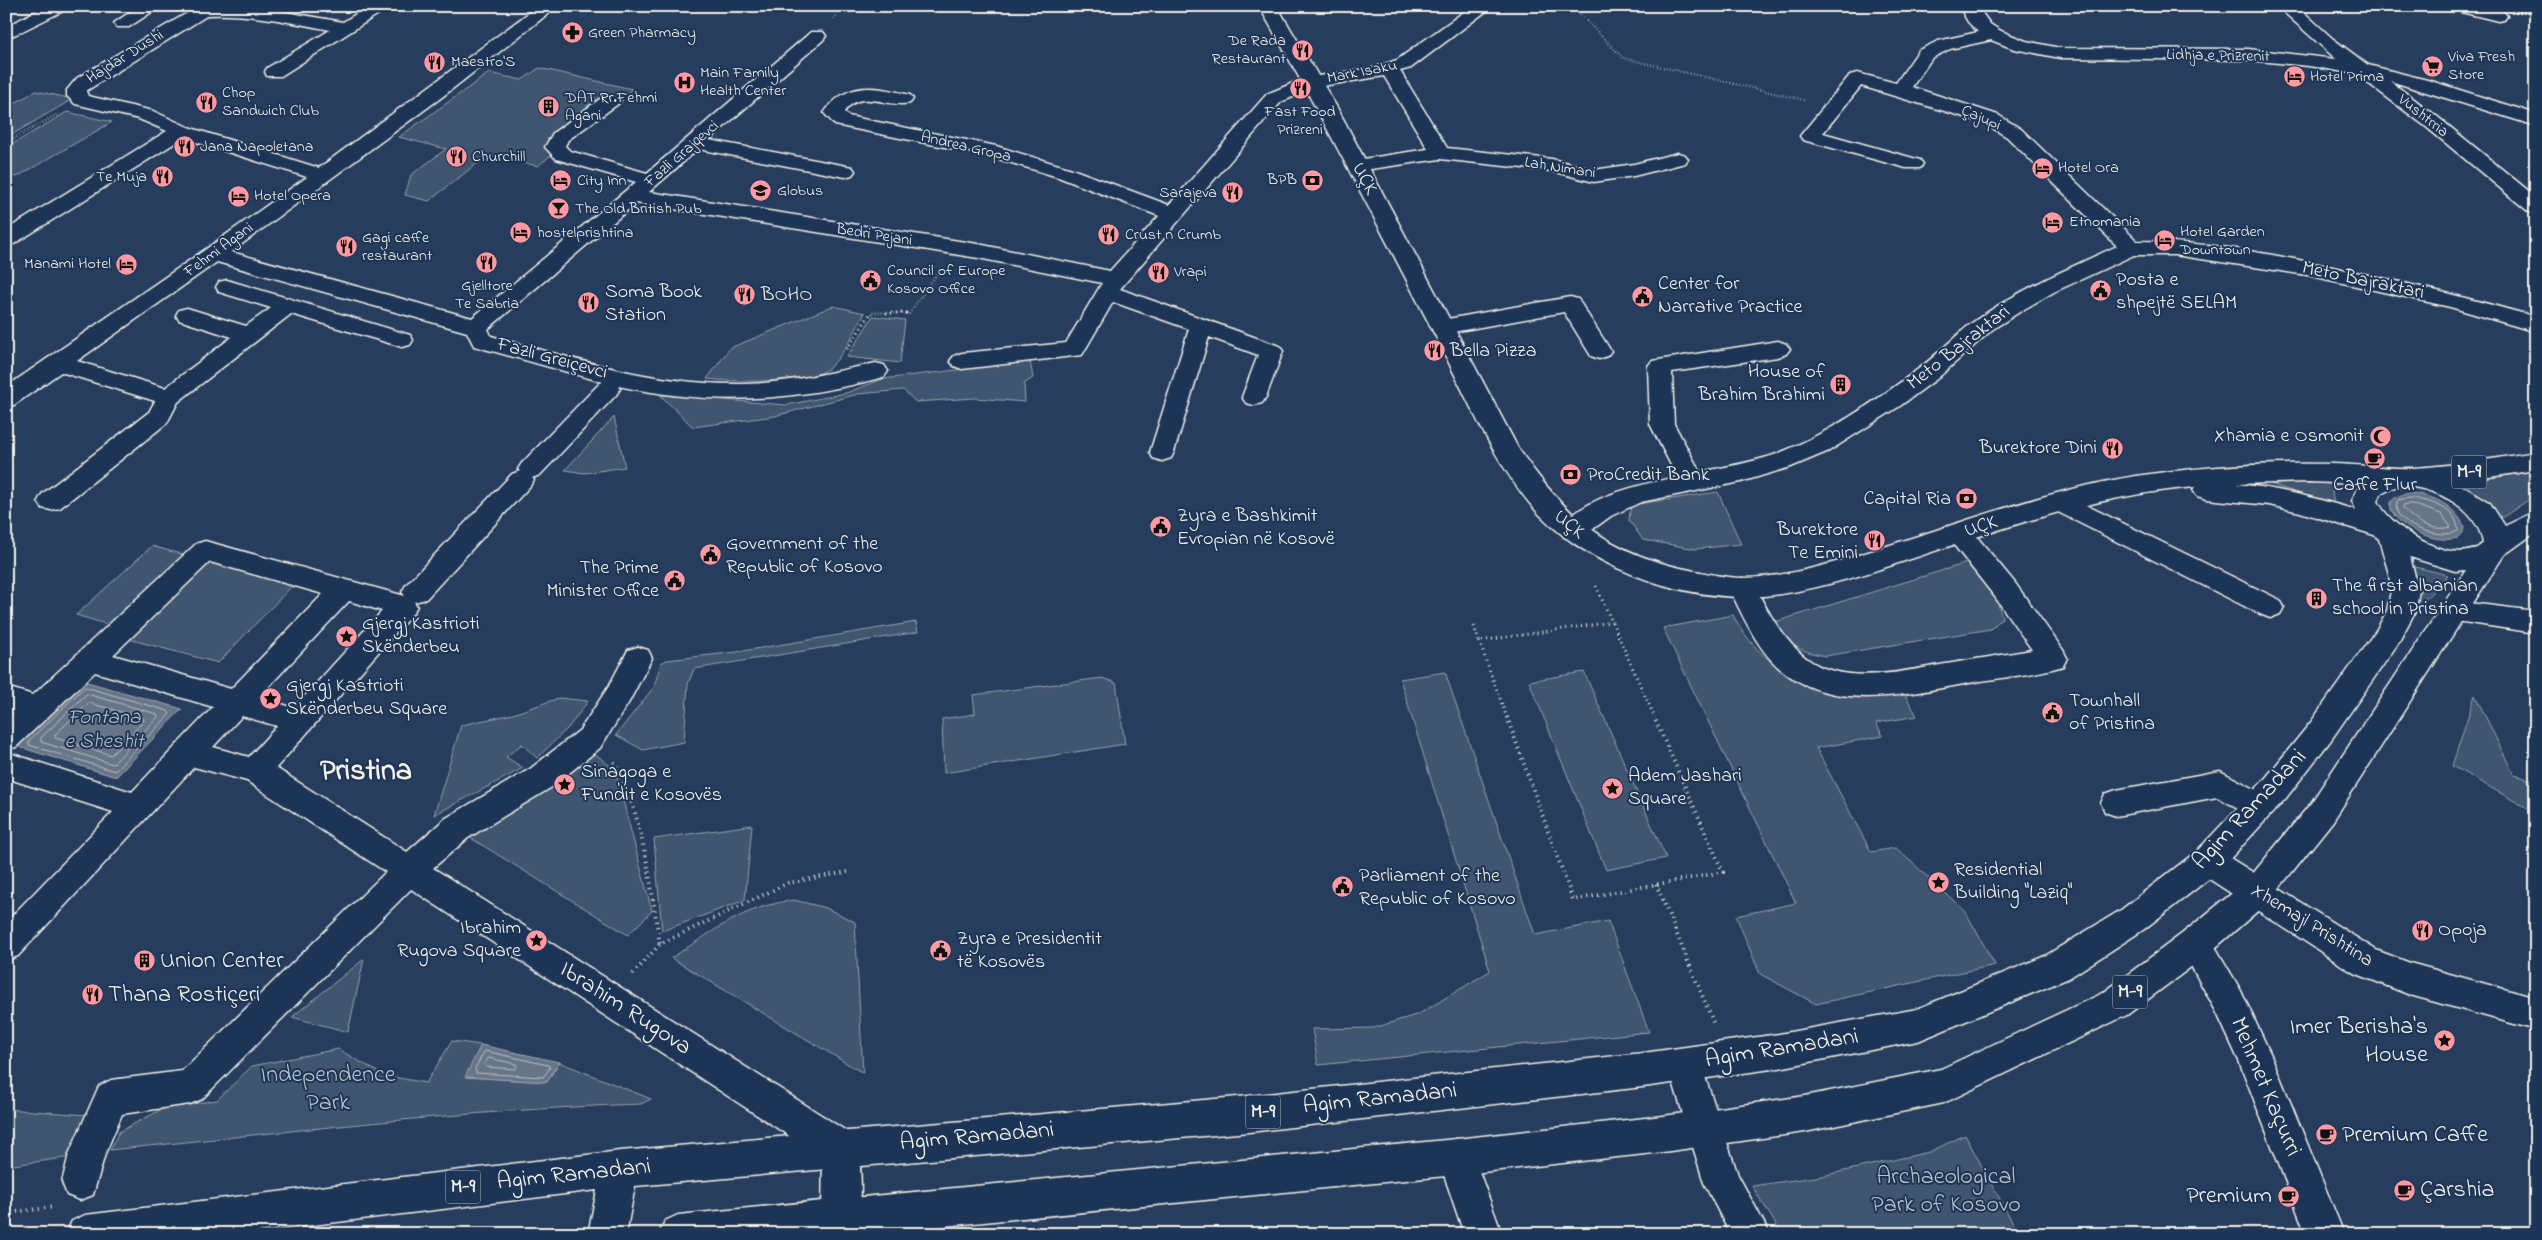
<svg xmlns="http://www.w3.org/2000/svg" width="2542" height="1240" font-family="'Indie Flower',sans-serif">
<style>
.green{fill:#40546f;stroke:#9aa2ac}
.water{fill:#677588;stroke:#9fa7ae}
.lines{fill:none;stroke-linecap:round;stroke-linejoin:round}
.shore{stroke:#bcbfc2;stroke-width:1}
.minor-casing{stroke:#f4f1e8;stroke-width:3}
.major-casing{stroke:#f4f1e8;stroke-width:3}
.path-far2{stroke:#f4f1e8;stroke-width:2.5;stroke-dasharray:0.5 2.5;stroke-linecap:butt}
.path-far1{stroke:#f4f1e8;stroke-width:3;stroke-dasharray:1 4;stroke-linecap:butt}
.path{stroke:#f4f1e8;stroke-width:4;stroke-dasharray:1 4.5;stroke-linecap:butt}
.minor{fill:#1d3557;fill-rule:evenodd}
.major{fill:#1d3557;fill-rule:evenodd}
.labels{text-anchor:middle;dominant-baseline:central;stroke-width:4;stroke-linejoin:round;paint-order:stroke}
.far-poi-label{font-size:16px;fill:#f4f1e8;stroke:#1d3557;text-anchor:start}
.far-street-label{font-size:16px;fill:#f4f1e8;stroke:#1d3557}
.shield{fill:#1d3557;stroke:#b4b9bc;stroke-width:1}
.shield-label{font-size:19px;font-weight:bold;fill:#f4f1e8}
.street-label{font-size:20px;fill:#f4f1e8;stroke:#1d3557}
.poi-label{font-size:20px;fill:#f4f1e8;stroke:#1d3557;text-anchor:start}
.water-label{font-size:21px;font-style:italic;fill:#bcbfc2;stroke:#1d3557}
.near-street-label{font-size:24px;fill:#f4f1e8;stroke:#1d3557}
.near-poi-label{font-size:24px;fill:#f4f1e8;stroke:#1d3557;text-anchor:start}
.near-park-label{font-size:24px;fill:#bec2c4;stroke:#1d3557}
.town-label{font-size:30px;font-weight:bold;fill:#f4f1e8;stroke:#1d3557}
</style>
<rect width="100%" height="100%" fill="#263d5d"/>
<filter id="ink" filterUnits="userSpaceOnUse"><feTurbulence type="fractalNoise" baseFrequency=".02" numOctaves="2"/><feDisplacementMap in="SourceGraphic" scale="10" xChannelSelector="R" yChannelSelector="G"/><feConvolveMatrix kernelMatrix="1 2 1 2 8 2 1 2 1" color-interpolation-filters="sRGB"/></filter>
<g filter="url(#ink)">
<path class="green" d="M539,68l93,21 -94,77 -50,-11 -59,46 -24,-6 6,-20 35,-26 -47,-12 90,-64 33,7z
M36,91l37,8 -67,39v-30z
M67,112l45,10 -95,55 -11,-2v-27z
M833,306l32,7c-10,17 -20,41 -36,55 -18,16 -98,14 -122,11l23,-31z
M873,316l32,4 -5,43 -53,-6z
M1030,361l3,17 -9,6 1,18 -50,-4 -59,4 -13,-12 -45,4 -83,22 -82,11 -33,-32 127,10 59,-12 37,-14z
M614,417l11,50 -40,6 -20,-3z
M2536,471v24l-33,22 -5,1 -43,-35z
M2338,481l-6,11 2,13 -70,-23z
M1718,492l23,52 -45,5 -53,-9 -14,-20 2,-15z
M152,546l39,11 -75,70 -40,-12z
M204,559l90,25 -76,79 -97,-26z
M1970,562c16,18 27,33 32,56l-11,11 -166,27c-29,-6 -33,-9 -50,-34z
M2407,565l41,10 -30,32v-17z
M1733,615c25,49 79,82 133,82 13,1 26,-3 38,-4l13,23 -41,7 7,13 -67,12 55,104 25,-4 69,63 30,54 -179,39 -56,-30 -24,-58 60,-13 -133,-275z
M916,622l2,10 -224,37 -6,15 -4,58 -41,8 -27,-15 38,-48 7,-24 6,-3 70,-8z
M1445,672l90,263 73,-14 41,111 -331,33 -6,-36 62,-1 45,-14 71,-43 -90,-292z
M1584,672l82,186 -60,12 -77,-189z
M1102,678l14,5 9,61 -181,29 -2,-54 33,-5 -2,-19z
M2475,695l39,80 22,6v32l-84,-47z
M559,698l29,3 -19,26 -32,31 -15,-14 -16,13 17,11 -89,47 27,-90 52,-11z
M593,752l22,18 37,141 -24,24 -159,-98z
M752,825l-7,75 -83,31 -8,-92z
M794,900l32,8 29,14 8,151 -192,-115c43,-27 71,-51 123,-58z
M364,959l-16,73 -56,-15z
M452,1041l29,4 -15,32 81,5 12,-20 92,37 -10,5c-177,6 -354,28 -531,46l9,-18 43,-23 55,-9 35,-34 86,-17 45,26 43,8z
M6,1109l82,6 -16,42 -66,9z
M1965,1135l54,99h-237l-30,-48 70,-10 107,-24z"/>
<path class="water" d="M2412,493c22,3 42,12 52,33l-1,7 -5,5c-40,10 -100,-40 -46,-45z
M84,681l98,28 -66,68 -100,-31z
M481,1045l78,17 -12,20 -82,-5z"/>
<g class="lines">
<path class="shore" d="M2411,498c19,3 47,10 47,33 -19,10 -72,-8 -60,-31z
M2412,504l29,10 10,13c-19,5 -36,-5 -48,-19l1,-3z
M85,687l83,24 2,3 -55,57 -86,-26v-4z
M87,694l70,20 1,3 -45,47 -72,-22v-4z
M89,703l54,15 1,3 -33,34 -56,-17v-3z
M485,1051l63,14 2,3 -7,9 -67,-4 -1,-4z
M489,1058l27,6 1,3 -2,2 -29,-2 -2,-3z"/>
<defs>
<path id="minor" d="M45,6h23l-3,4 -59,29v-12z
M139,6h22l-32,21h-12l-3,-4z
M199,6h52l92,16 26,-16h22l-110,70h-14l-2,-4 2,-4 63,-38c-40,-8 -81,-17 -122,-15l-122,76 2,5 65,15 35,16 131,41 219,-162h20l-116,91 -211,155 241,66 164,-136 -80,-23 -11,-12 8,-14 51,-37h14l3,4 -3,4 -50,36 -3,6 5,5 77,22 164,-141h12l3,4 -3,4 -114,100 143,27 3,4 -3,4 -7,2 -147,-28 -49,43 329,52 132,27 49,-55 -101,-39 -73,-22 -150,-30 -11,-12c23,-33 51,-27 86,-18l3,4 -3,4c-23,6 -48,-16 -66,9l4,4 148,30 76,23 97,36 98,-111 38,-16 68,-10 24,-8 75,-54h21l-82,62 -11,3 47,77 105,11 42,11 40,-6 44,-11 7,2 3,4 -3,4 -51,13 -40,6 -43,-11 -111,-12 -83,12 -7,-2 -3,-4 3,-4 78,-12 -44,-73 -68,11 -35,15 -161,187 159,57 4,5 -17,46 -4,6 -8,2 -8,-2 -4,-6 16,-42 -49,-18 -35,115 -3,6 -9,3 -9,-3 -3,-6 39,-123 -76,-27 -31,53 -120,14 -8,-3 -4,-5 4,-5 8,-3 104,-10 36,-60 -124,-25 -342,-55 -148,126 3,7c84,23 166,50 254,48 44,-1 88,-12 131,-21l8,2 4,6 -4,6c-93,25 -171,29 -266,9l2,3 -4,6 -76,80 -8,3 2,2 -4,6 -104,113 -12,3 3,4 -4,7 -137,155 131,84 39,-34 84,-49 50,-39 29,-44 19,-36 10,-3 10,3 4,8 -23,44 -29,46 -48,39 -84,51 -35,30 421,268c8,21 11,79 -2,98h-40l10,-22 1,-54 -412,-269 -209,210 -12,5 -68,10 -17,40 -12,41 -13,5 -13,-5 -5,-13 7,-28 30,-68 12,-6 71,-9 204,-199 -139,-91 -53,-14 -176,189 -12,4v-38l107,-110 -107,-34v-26l126,40 81,-85 -118,-35 -79,75 -10,3v-31l7,-6 -7,-2v-24l27,8 163,-151 9,-3 200,55 -3,-4 4,-7 106,-111 8,-3 -2,-2 4,-6 78,-80 3,-1 -129,-36 -7,-14 -250,-70 -140,99 88,27 67,-51 -53,-17 -3,-5 3,-5 8,-2 59,18 25,-18 -52,-16 -3,-5 3,-5 8,-2 183,55 3,5 -3,5 -8,2 -111,-33 -113,88 -11,21 -107,85 -9,2 -9,-2 -4,-7 4,-7 107,-82 6,-11 -94,-29 -47,33 -8,2v-20l200,-138 101,-72 -124,-39 -169,106 -8,1v-15l161,-99 -28,-12 -64,-15 -8,-8v-6l10,-12zM210,562l113,32 -92,95 -118,-34zM349,601l33,10 -88,97 -35,-11zM242,716l35,10 -28,31 -36,-10z
M1959,6h18l13,18 11,7 25,10 34,7 188,1 88,10 -59,-53h20l35,32 36,27 63,16 105,33v12l-146,-45 49,37 97,79v17l-7,-2 -104,-86 -69,-52 -47,-8 -61,-6 -188,-2 -46,-9 -23,-9 -41,9 -18,9 -20,29 86,28 23,14 116,112c73,0 146,15 218,31 61,13 121,28 181,45v15l-86,-25 -143,-32 -133,-20h-40l-80,37 -33,19 -28,18 -55,49 -38,28 -71,45 -38,16 -50,15 -100,20 -30,14 -29,21 -9,3 -9,-3 -4,-7c19,-33 83,-46 117,-53l-27,-53 -2,-58 4,-5 126,-20 8,3 4,5 -4,5 -8,3 -106,15 2,52 26,48c25,-5 50,-9 74,-17 53,-20 102,-54 147,-88 20,-15 37,-35 58,-49 43,-30 91,-50 138,-72l-110,-109 -23,-14 -123,-37 -38,47 97,27 3,4 -3,4h-14l-103,-28 -3,-4 50,-61 7,-2 39,10 23,-33 19,-9 40,-9 -10,-10z
M2450,6h31l23,6 3,4 -3,4 -6,1 -45,-11z
M1570,297l8,2 3,5 30,47 -4,5 -8,3 -8,-3 -27,-44 -122,22 -8,-2 -3,-5 3,-5 8,-2z
M2061,493l219,107 4,7 -4,7 -10,4 -10,-4 -208,-105 -4,-7 4,-7z
M1959,523l9,3 47,57 48,67 4,8 -4,8c-26,8 -55,11 -82,15 -63,10 -136,33 -193,-6 -28,-19 -44,-57 -59,-87l3,-7 10,-3 10,3c14,27 29,57 54,77 38,29 97,13 140,6 29,-5 57,-9 86,-14l-37,-53 -45,-57 -4,-7 4,-7z
M2453,601l83,10v22l-93,-14 -4,-7 4,-7z
M2220,771l50,26 4,9 -4,9 -11,4 -42,-22 -101,19 -11,-4 -4,-9 4,-9 11,-4z
M2208,847l11,4 157,99 34,13 126,35v32l-126,-35 -58,-23 -155,-101 -5,-10 5,-10z
M2195,929l12,4 33,56 31,66 73,179h-38l-67,-173 -23,-50 -37,-67 4,-11z
M1685,1048l12,5 41,122 32,59h-40l-26,-51 -36,-118 5,-12z
M1456,1139l13,5 33,90h-38l-26,-77 5,-13z"/>
<path id="major" d="M1259,6h18l62,105 179,337c48,70 91,107 177,123 16,3 32,7 48,7 52,-1 104,-19 153,-35 79,-25 158,-54 240,-67 64,-10 130,-13 195,-12 27,0 54,5 81,4 42,-2 83,-10 124,-16v18l-80,12 34,21 15,23 31,-15v21l-32,23 -171,266 -65,81 -61,53 -80,60 -183,88 -139,29 -142,20 -207,23 -593,59h-204l6,-13 13,-6 778,-76 207,-23 142,-20 136,-27 162,-76 80,-60 63,-51 65,-79 155,-233 -11,1 -45,-14 9,34 -4,21 -18,33 -66,95 -45,58 -67,73 -76,59 -74,48 -151,63 -139,27 -136,19 -394,45 -614,54 -9,48h-38l9,-44 -357,44h-174l6,-13 13,-6 535,-64 629,-55 394,-43 136,-19 138,-25 128,-53 76,-46 76,-59 67,-71 47,-58 66,-93 10,-18 4,-20 -2,-17 -10,-35 -5,-4 -74,-23 -31,-7 -63,-6 -9,-3 -4,-6 2,-3c-84,7 -162,31 -242,58 -56,18 -113,40 -172,49 -81,13 -183,-20 -241,-79 -44,-46 -76,-124 -106,-182 -57,-110 -113,-219 -175,-327zM2309,482l51,2 -8,17 4,9c-40,-12 -78,-22 -120,-26zM2397,486c34,-1 80,20 86,57 -25,27 -93,-14 -105,-42l3,-7z"/>
</defs>
<use href="#minor" class="minor-casing"/>
<use href="#major" class="major-casing"/>
<path class="path-far2" d="M1572,6l51,52 181,42
M834,19l7,-13
M6,143l52,-29
M871,314l1,-2 37,2
M909,314l29,-42"/>
<path class="path-far1" d="M886,313h24
M847,349l24,-36
M1596,586l16,36
M1612,622l43,96
M1474,626l5,15
M1507,718l-28,-77 133,-19"/>
<path class="path" d="M1507,717l66,183 150,-28 -69,-155
M614,762c30,55 36,121 46,182
M1656,884l58,140
M633,974l27,-30 128,-61 64,-12
M6,1213l49,-6"/>
<use href="#minor" class="minor"/>
<use href="#major" class="major"/>
</g>
</g>
<defs>
<symbol id="pharmacy-disc" viewBox="-11 -11 22 22"><circle r="9.5" fill="#ff9aa2" stroke="#1d3557"/><path d="M-2-6h4v4h4v4h-4v4h-4v-4h-4v-4h4Z" fill="#111"/></symbol>
<symbol id="restaurant-disc" viewBox="-11 -11 22 22"><circle r="9.5" fill="#ff9aa2" stroke="#1d3557"/><path d="M-5-6h1v4h1v-4h1v4h1v-4h1v5L-1.5 .5V6h-2V.5L-5-1ZM5-6V6H3V1.5H1.5Q1.5-4 5-6Z" fill="#111"/></symbol>
<symbol id="supermarket-disc" viewBox="-11 -11 22 22"><circle r="9.5" fill="#ff9aa2" stroke="#1d3557"/><path d="M-6-5.5h2.5l.6 2H6L4.5 2H-2.5L-4.4-4H-6ZM-1.5 3.2a1.3 1.3 0 1 0 .1 0ZM3 3.2a1.3 1.3 0 1 0 .1 0Z" fill="#111"/></symbol>
<symbol id="hotel-disc" viewBox="-11 -11 22 22"><circle r="9.5" fill="#ff9aa2" stroke="#1d3557"/><path d="M-6-4.5h1.5V1H6V5H4.5V3h-9V5H-6ZM-4 0a1.8 1.8 0 1 1 3.6 0ZM.5 0V-2.5h3Q6-2.5 6 0Z" fill="#111"/></symbol>
<symbol id="hospital-disc" viewBox="-11 -11 22 22"><circle r="9.5" fill="#ff9aa2" stroke="#1d3557"/><path d="M-5-5h3v3.5h4V-5h3V5h-3V1.5h-4V5h-3Z" fill="#111"/></symbol>
<symbol id="building-disc" viewBox="-11 -11 22 22"><circle r="9.5" fill="#ff9aa2" stroke="#1d3557"/><path d="M-4-6H4V6H1V3H-1V6H-4ZM-2.5-4.3h1.7v1.8h-1.7ZM.8-4.3h1.7v1.8H.8ZM-2.5-1h1.7V.8h-1.7ZM.8-1h1.7V.8H.8Z" fill="#111"/></symbol>
<symbol id="bank-disc" viewBox="-11 -11 22 22"><circle r="9.5" fill="#ff9aa2" stroke="#1d3557"/><path d="M-6-4H6V4H-6ZM0-2.3a2.3 2.3 0 1 0 0 4.6a2.3 2.3 0 1 0 0-4.6Z" fill="#111"/></symbol>
<symbol id="university-disc" viewBox="-11 -11 22 22"><circle r="9.5" fill="#ff9aa2" stroke="#1d3557"/><path d="M0-5L7-2L0 1L-7-2ZM-4 1L0 2.5L4 1V4Q0 6-4 4Z" fill="#111"/></symbol>
<symbol id="bar-disc" viewBox="-11 -11 22 22"><circle r="9.5" fill="#ff9aa2" stroke="#1d3557"/><path d="M-6-5H6L.8 .8V4.5H3.5V6h-7V4.5H-.8V.8Z" fill="#111"/></symbol>
<symbol id="civic-disc" viewBox="-11 -11 22 22"><circle r="9.5" fill="#ff9aa2" stroke="#1d3557"/><path d="M-.6-6.5H3V-4.5H.6V-3L4-1V1h2V6H-6V1h2V-1L-.6-3ZM-1.2 2.5V6h2.4V2.5Z" fill="#111"/></symbol>
<symbol id="mosque-disc" viewBox="-11 -11 22 22"><circle r="9.5" fill="#ff9aa2" stroke="#1d3557"/><path d="M3.5-4.9A6 6 0 1 0 3.5 4.9A5 5 0 1 1 3.5-4.9Z" fill="#111"/></symbol>
<symbol id="cafe-disc" viewBox="-11 -11 22 22"><circle r="9.5" fill="#ff9aa2" stroke="#1d3557"/><path d="M-5.5-4.5H6V0H3Q3 3.5 0 3.5H-2.5Q-5.5 3.5-5.5 0ZM3-3.2v2h1.7v-2ZM-6 4.5H4V6H-6Z" fill="#111"/></symbol>
<symbol id="sight-disc" viewBox="-11 -11 22 22"><circle r="9.5" fill="#ff9aa2" stroke="#1d3557"/><path d="M0-6L1.8-2.2L6-1.7L2.9 1.2L3.7 5.4L0 3.3L-3.7 5.4L-2.9 1.2L-6-1.7L-1.8-2.2Z" fill="#111"/></symbol>
</defs>
<g fill-rule="evenodd">
<use href="#pharmacy-disc" x="560" y="20" width="25" height="25"/>
<use href="#restaurant-disc" x="1290" y="38" width="25" height="25"/>
<use href="#restaurant-disc" x="422" y="50" width="25" height="25"/>
<use href="#supermarket-disc" x="2420" y="54" width="25" height="25"/>
<use href="#hotel-disc" x="2282" y="64" width="25" height="25"/>
<use href="#hospital-disc" x="672" y="70" width="25" height="25"/>
<use href="#restaurant-disc" x="1288" y="76" width="25" height="25"/>
<use href="#restaurant-disc" x="194" y="90" width="25" height="25"/>
<use href="#building-disc" x="536" y="94" width="25" height="25"/>
<use href="#restaurant-disc" x="172" y="134" width="25" height="25"/>
<use href="#restaurant-disc" x="444" y="144" width="25" height="25"/>
<use href="#hotel-disc" x="2030" y="156" width="25" height="25"/>
<use href="#restaurant-disc" x="150" y="164" width="25" height="25"/>
<use href="#bank-disc" x="1300" y="168" width="25" height="25"/>
<use href="#hotel-disc" x="548" y="168" width="25" height="25"/>
<use href="#university-disc" x="748" y="178" width="25" height="25"/>
<use href="#restaurant-disc" x="1220" y="180" width="25" height="25"/>
<use href="#hotel-disc" x="226" y="184" width="25" height="25"/>
<use href="#bar-disc" x="546" y="196" width="25" height="25"/>
<use href="#hotel-disc" x="2040" y="210" width="25" height="25"/>
<use href="#hotel-disc" x="508" y="220" width="25" height="25"/>
<use href="#restaurant-disc" x="1096" y="222" width="25" height="25"/>
<use href="#hotel-disc" x="2152" y="228" width="25" height="25"/>
<use href="#restaurant-disc" x="334" y="234" width="25" height="25"/>
<use href="#restaurant-disc" x="474" y="250" width="25" height="25"/>
<use href="#hotel-disc" x="114" y="252" width="25" height="25"/>
<use href="#restaurant-disc" x="1146" y="260" width="25" height="25"/>
<use href="#civic-disc" x="858" y="268" width="25" height="25"/>
<use href="#civic-disc" x="2088" y="278" width="25" height="25"/>
<use href="#restaurant-disc" x="732" y="282" width="25" height="25"/>
<use href="#civic-disc" x="1630" y="284" width="25" height="25"/>
<use href="#restaurant-disc" x="576" y="290" width="25" height="25"/>
<use href="#restaurant-disc" x="1422" y="338" width="25" height="25"/>
<use href="#building-disc" x="1828" y="372" width="25" height="25"/>
<use href="#mosque-disc" x="2368" y="424" width="25" height="25"/>
<use href="#restaurant-disc" x="2100" y="436" width="25" height="25"/>
<use href="#cafe-disc" x="2362" y="446" width="25" height="25"/>
<use href="#bank-disc" x="1558" y="462" width="25" height="25"/>
<use href="#bank-disc" x="1954" y="486" width="25" height="25"/>
<use href="#civic-disc" x="1148" y="514" width="25" height="25"/>
<use href="#restaurant-disc" x="1862" y="528" width="25" height="25"/>
<use href="#civic-disc" x="698" y="542" width="25" height="25"/>
<use href="#civic-disc" x="662" y="568" width="25" height="25"/>
<use href="#building-disc" x="2304" y="586" width="25" height="25"/>
<use href="#sight-disc" x="334" y="624" width="25" height="25"/>
<use href="#sight-disc" x="258" y="686" width="25" height="25"/>
<use href="#civic-disc" x="2040" y="700" width="25" height="25"/>
<use href="#sight-disc" x="552" y="772" width="25" height="25"/>
<use href="#sight-disc" x="1600" y="776" width="25" height="25"/>
<use href="#sight-disc" x="1926" y="870" width="25" height="25"/>
<use href="#civic-disc" x="1330" y="874" width="25" height="25"/>
<use href="#restaurant-disc" x="2410" y="918" width="25" height="25"/>
<use href="#sight-disc" x="524" y="928" width="25" height="25"/>
<use href="#civic-disc" x="928" y="938" width="25" height="25"/>
<use href="#building-disc" x="132" y="948" width="25" height="25"/>
<use href="#restaurant-disc" x="80" y="982" width="25" height="25"/>
<use href="#sight-disc" x="2432" y="1028" width="25" height="25"/>
<use href="#cafe-disc" x="2314" y="1122" width="25" height="25"/>
<use href="#cafe-disc" x="2392" y="1178" width="25" height="25"/>
<use href="#cafe-disc" x="2276" y="1184" width="25" height="25"/>
</g>
<g class="labels">
<g class="far-poi-label">
<text x="588" y="33">Green Pharmacy</text>
<text x="1286" y="41" text-anchor="end">De Rada<tspan x="1286" dy="18">Restaurant</tspan></text>
<text x="2448" y="57">Viva Fresh<tspan x="2448" dy="18">Store</tspan></text>
<text x="451" y="62">Maestro'S</text>
<text x="700" y="73">Main Family<tspan x="700" dy="18">Health Center</tspan></text>
<text x="2310" y="77">Hotel Prima</text>
<text x="222" y="93">Chop<tspan x="222" dy="18">Sandwich Club</tspan></text>
<text x="565" y="98">DAT Rr.Fehmi<tspan x="565" dy="18">Agani</tspan></text>
<text x="1300" y="112" text-anchor="middle">Fast Food<tspan x="1300" dy="18">Prizreni</tspan></text>
<text x="200" y="147">Jana Napoletana</text>
<text x="472" y="157">Churchill</text>
<text x="2058" y="168">Hotel Ora</text>
<text x="147" y="177" text-anchor="end">Te Muja</text>
<text x="1297" y="180" text-anchor="end">BPB</text>
<text x="577" y="181">City Inn</text>
<text x="777" y="191">Globus</text>
<text x="1217" y="193" text-anchor="end">Sarajeva</text>
<text x="254" y="196">Hotel Opera</text>
<text x="575" y="209">The Old British Pub</text>
<text x="2069" y="222">Etnomania</text>
<text x="2180" y="232">Hotel Garden<tspan x="2180" dy="18">Downtown</tspan></text>
<text x="537" y="233">hostelprishtina</text>
<text x="1125" y="235">Crust n Crumb</text>
<text x="362" y="238">Gagi caffe<tspan x="362" dy="18">restaurant</tspan></text>
<text x="111" y="264" text-anchor="end">Manami Hotel</text>
<text x="887" y="271">Council of Europe<tspan x="887" dy="18">Kosovo Office</tspan></text>
<text x="1174" y="272">Vrapi</text>
<text x="487" y="286" text-anchor="middle">Gjelltore<tspan x="487" dy="18">Te Sabria</tspan></text>
</g>
<g class="far-street-label">
<text transform="translate(2218 56) rotate(1)">Lidhja e Prizrenit</text>
<text transform="translate(125 57) rotate(-32)">Hajdar Dushi</text>
<text transform="translate(1362 72) rotate(-11)">Mark Isaku</text>
<text transform="translate(2423 116) rotate(38)">Vushtrria</text>
<text transform="translate(1981 118) rotate(23)">Çajupi</text>
<text transform="translate(966 147) rotate(13)">Andrea Gropa</text>
<text transform="translate(682 154) rotate(-41)">Fazli Grajqevci</text>
<text transform="translate(1560 168) rotate(9)">Lah Nimani</text>
<text transform="translate(874 235) rotate(9)">Bedri Pejani</text>
<text transform="translate(219 250) rotate(-36)">Fehmi Agani</text>
</g>
<g class="shield">
<rect x="2451.5" y="455.5" width="35" height="33" rx="4"/>
<rect x="2112.5" y="975.5" width="35" height="33" rx="4"/>
<rect x="1245.5" y="1095.5" width="35" height="33" rx="4"/>
<rect x="445.5" y="1170.5" width="35" height="33" rx="4"/>
</g>
<g class="shield-label">
<text x="2469" y="472">M-9</text>
<text x="2130" y="992">M-9</text>
<text x="1263" y="1112">M-9</text>
<text x="463" y="1187">M-9</text>
</g>
<g class="street-label">
<text transform="translate(1364 179) rotate(62)">UÇK</text>
<text transform="translate(2363 281) rotate(12)">Meto Bajraktari</text>
<text transform="translate(1959 348) rotate(-38)">Meto Bajraktari</text>
<text transform="translate(552 359) rotate(15)">Fazli Greiçevci</text>
<text transform="translate(1569 525) rotate(40)">UÇK</text>
<text transform="translate(1981 527) rotate(-17)">UÇK</text>
<text transform="translate(2312 926) rotate(32)">Xhemajl Prishtina</text>
</g>
<g class="poi-label">
<text x="2116" y="280">Posta e<tspan x="2116" dy="23">shpejtë SELAM</tspan></text>
<text x="1658" y="284">Center for<tspan x="1658" dy="23">Narrative Practice</tspan></text>
<text x="605" y="292">Soma Book<tspan x="605" dy="23">Station</tspan></text>
<text x="761" y="295">BOHO</text>
<text x="1450" y="351">Bella Pizza</text>
<text x="1825" y="372" text-anchor="end">House of<tspan x="1825" dy="23">Brahim Brahimi</tspan></text>
<text x="2364" y="436" text-anchor="end">Xhamia e Osmonit</text>
<text x="2097" y="448" text-anchor="end">Burektore Dini</text>
<text x="1587" y="475">ProCredit Bank</text>
<text x="2375" y="485" text-anchor="middle">Caffe Flur</text>
<text x="1951" y="499" text-anchor="end">Capital Ria</text>
<text x="1177" y="516">Zyra e Bashkimit<tspan x="1177" dy="23">Evropian në Kosovë</tspan></text>
<text x="1858" y="530" text-anchor="end">Burektore<tspan x="1858" dy="23">Te Emini</tspan></text>
<text x="726" y="544">Government of the<tspan x="726" dy="23">Republic of Kosovo</tspan></text>
<text x="659" y="568" text-anchor="end">The Prime<tspan x="659" dy="23">Minister Office</tspan></text>
<text x="2332" y="586">The first albanian<tspan x="2332" dy="23">school in Pristina</tspan></text>
<text x="362" y="624">Gjergj Kastrioti<tspan x="362" dy="23">Skënderbeu</tspan></text>
<text x="286" y="686">Gjergj Kastrioti<tspan x="286" dy="23">Skënderbeu Square</tspan></text>
<text x="2069" y="701">Townhall<tspan x="2069" dy="23">of Pristina</tspan></text>
<text x="581" y="772">Sinagoga e<tspan x="581" dy="23">Fundit e Kosovës</tspan></text>
<text x="1628" y="776">Adem Jashari<tspan x="1628" dy="23">Square</tspan></text>
<text x="1954" y="870">Residential<tspan x="1954" dy="23">Building "Laziq"</tspan></text>
<text x="1359" y="876">Parliament of the<tspan x="1359" dy="23">Republic of Kosovo</tspan></text>
<text x="521" y="928" text-anchor="end">Ibrahim<tspan x="521" dy="23">Rugova Square</tspan></text>
<text x="2438" y="930">Opoja</text>
<text x="957" y="939">Zyra e Presidentit<tspan x="957" dy="23">të Kosovës</tspan></text>
</g>
<g class="water-label">
<text x="104" y="718">Fontana<tspan x="104" dy="24">e Sheshit</tspan></text>
</g>
<g class="near-street-label">
<text transform="translate(2250 810) rotate(-47)">Agim Ramadani</text>
<text transform="translate(625 1009) rotate(33)">Ibrahim Rugova</text>
<text transform="translate(1782 1049) rotate(-9)">Agim Ramadani</text>
<text transform="translate(2265 1087) rotate(67)">Mehmet Kaçurri</text>
<text transform="translate(1380 1099) rotate(-6)">Agim Ramadani</text>
<text transform="translate(977 1137) rotate(-5)">Agim Ramadani</text>
<text transform="translate(574 1175) rotate(-6)">Agim Ramadani</text>
</g>
<g class="near-poi-label">
<text x="160" y="961">Union Center</text>
<text x="108" y="995">Thana Rostiçeri</text>
<text x="2428" y="1027" text-anchor="end">Imer Berisha's<tspan x="2428" dy="28">House</tspan></text>
<text x="2342" y="1135">Premium Caffe</text>
<text x="2420" y="1190">Çarshia</text>
<text x="2272" y="1196" text-anchor="end">Premium</text>
</g>
<g class="near-park-label">
<text x="328" y="1075">Independence<tspan x="328" dy="28">Park</tspan></text>
<text x="1946" y="1177">Archaeological<tspan x="1946" dy="28">Park of Kosovo</tspan></text>
</g>
<g class="town-label">
<text x="366" y="772">Pristina</text>
</g>
</g>
<rect width="2542" height="1240" fill="none" stroke="#1d3557" stroke-width="25"/>
<rect x="12" y="12" width="2517" height="1215" fill="none" stroke="#f4f1e8" stroke-width="2" filter="url(#ink)"/>
</svg>
